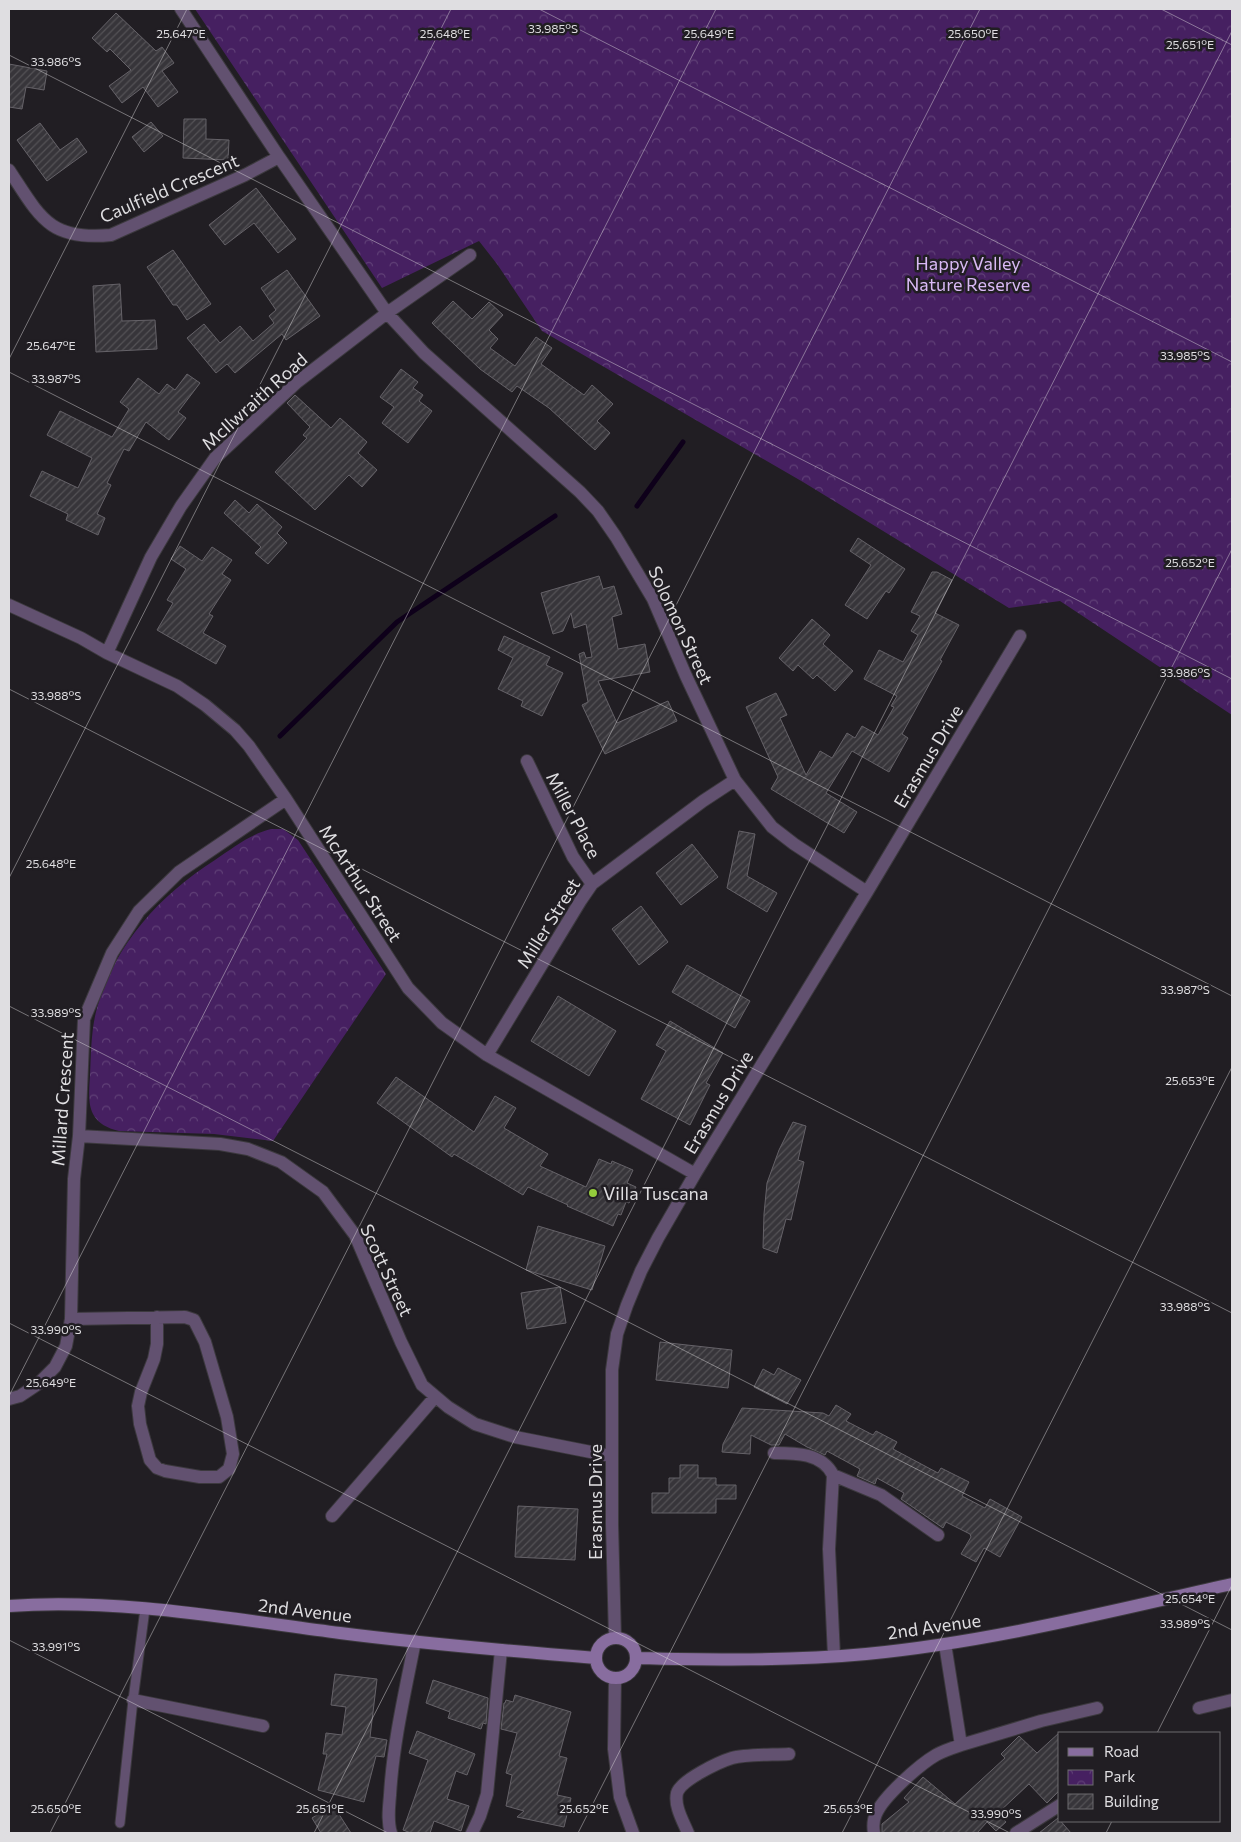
<svg xmlns="http://www.w3.org/2000/svg" width="1241" height="1842" font-family="Commissioner,sans-serif">
<style>
.park{fill:url(#park-crowns)}
.lines{fill:none;stroke-linecap:round;stroke-linejoin:round}
.stream{stroke:#0e001a;stroke-width:5}
.building{fill:url(#building-hatch);stroke:#656268}
.lane-casing{stroke:#3c393e;stroke-width:11}
.street-casing{stroke:#3c393e;stroke-width:14}
.secondary-casing{stroke:#3c393e;stroke-width:14}
.lane{stroke:#625170;stroke-width:9}
.street{stroke:#625170;stroke-width:12}
.secondary{stroke:#886d9f;stroke-width:12}
.ticks{fill:none;stroke:#dfdee1;stroke-width:1;stroke-opacity:0.45}
.poi-dot{fill:#94cc3c;stroke:#211e23;stroke-width:2}
.labels{text-anchor:middle;dominant-baseline:central;stroke-width:5;stroke-linejoin:round;paint-order:stroke}
.street-label{font-size:18px;fill:#dfdee1;stroke:#211e23}
.park-label{font-size:18px;fill:#d9b9f5;stroke:#211e23}
.poi-label{font-size:18px;fill:#dfdee1;stroke:#211e23;text-anchor:start}
.ticks-label{font-size:12px;text-anchor:middle;fill:#dfdee1;stroke:#211e23;stroke-width:5;stroke-linejoin:round;paint-order:stroke}
</style>
<defs>
<pattern id="park-crowns" width="20" height="18" patternUnits="userSpaceOnUse" patternTransform="scale(1.25)"><rect width="20" height="18" fill="#462061"/><path d="M2 6a3 3 0 1 1 6 0M12 15a3 3 0 1 1 6 0" fill="none" stroke="#604077"/></pattern>
<pattern id="building-hatch" width="6" height="6" patternUnits="userSpaceOnUse" patternTransform="scale(1.25)"><rect width="6" height="6" fill="#37353a"/><path d="M-1 1l2-2M0 6l6-6M5 7l2-2" fill="none" stroke="#545256"/></pattern>
</defs>
<rect width="100%" height="100%" fill="#211e23"/>
<path class="park" d="M195,9h1037v706l-172,-114 -51,7 -206,-126 -261,-151 -45,-67 -18,-23 -97,47z
M271,829h12l15,11 88,134 -113,167 -59,-7 -95,-3c-32,-8 -31,-27 -29,-55 1,-23 1,-46 7,-68 18,-64 63,-113 118,-148 18,-12 35,-26 56,-31z"/>
<g class="lines">
<path class="stream" d="M637,506l46,-64
M280,736l117,-114 158,-106"/>
</g>
<path class="building" d="M116,13l40,38 6,-4 12,16 -12,8 16,21 -20,15 -15,-20 -21,16 -13,-17 22,-16 -21,-21 -3,3 -15,-14z
M9,64l38,7 -3,19 -18,-3 -4,22 -13,-2z
M184,119h22v20l23,1 -1,20 -45,-2z
M151,122l12,14 -19,16 -12,-15z
M40,123l20,27 17,-12 10,14 -40,29 -30,-41z
M256,188l40,51 -18,14 -24,-30 -29,22 -16,-20z
M173,250l38,54 -24,16 -10,-15h-4l-26,-38z
M287,270l33,46 -34,24 -4,-6 -47,39 -8,-9 -11,9 -29,-35 17,-14 16,19 20,-17 13,15 21,-18 -5,-7 7,-6 -15,-22z
M120,284l2,37 33,-1 2,29 -61,3 -3,-66z
M453,301l19,18 17,-17 14,13 -14,15 9,9 -8,9 25,18 21,-29 16,11 -11,16 43,31 8,-10 21,19 -16,17 13,12 -15,17 -46,-42 -32,-22 -5,6 -32,-23 -48,-46z
M401,369l17,13 -5,6 10,7 -4,6 13,10 -24,32 -26,-20 12,-16 -14,-10z
M187,374l13,9 -22,29 8,6 -17,22 -23,-18 -17,29 -5,-2 -17,34 4,2 -14,29 8,4 -7,17 -32,-15 2,-6 -38,-18 12,-25 36,17 14,-30 -45,-23 13,-24 52,26 17,-28 -9,-7 18,-24 21,16 8,-10 8,6z
M295,395l36,33 9,-10 27,24 -9,11 19,17 -15,17 -13,-12 -34,35 -40,-38 32,-34 -4,-3 7,-8 -23,-24z
M235,500l14,13 8,-9 25,23 -5,6 10,10 -19,21 -13,-11 6,-6 -37,-34z
M858,538l47,31 -16,24 -3,-2 -19,28 -22,-14 26,-40 -21,-14z
M180,546l22,15 10,-14 20,13 -10,14 9,6 -22,34 4,2 -10,17 23,13 -10,18 -59,-34 16,-27 -6,-3 19,-31 -15,-10z
M932,572h5l15,8 -17,33 24,12 -19,35 2,1 -40,73 6,4 -19,34 -37,-21 -26,42 31,19 -13,21 -73,-44 7,-12 -32,-70 30,-14 11,22 -7,3 26,57 14,-24 12,7 15,-25 8,5 7,-12 16,9 16,-28 -3,-1 6,-10 -33,-17 15,-29 24,12 15,-27 -7,-4 9,-15 -9,-4z
M599,576l4,13 11,-3 8,28 -10,3 6,32 27,-5 5,28 -52,9 19,42 51,-22 9,20 -72,33 -23,-49 6,-3 -9,-48 5,-2 2,6 6,-1 -6,-33 -12,4 -3,-15 -8,18 -10,3 -12,-41z
M812,619l18,16 -7,9 30,27 -18,20 -18,-16 -4,4 -15,-14 -5,6 -14,-13z
M504,636l46,21 -4,8 17,8 -21,43 -21,-10 2,-5 -25,-12 15,-31 -15,-8z
M739,831l16,3 -8,42 30,17 -10,19 -40,-24z
M692,844l26,33 -37,28 -25,-32z
M641,906l27,36 -29,23 -27,-36z
M687,965l63,36 -15,27 -63,-36z
M558,996l58,35 -27,45 -58,-35z
M670,1021l53,32 -17,30 4,2 -20,40 -49,-26 25,-48 -10,-6z
M396,1077l78,55 21,-36 21,12 -12,20 44,26 -8,12 46,21 13,-28 12,5 1,-3 21,9 -6,13 9,4 -7,16 -3,-1 -5,13 -3,-1 -5,12 -46,-20 1,-1 -40,-18 -5,8 -69,-41 -2,3 -75,-54z
M793,1122l13,4 -8,34 6,2 -13,58 -5,-1 -9,34 -14,-5 1,-34 3,-31 12,-33z
M538,1226l67,20 -13,44 -66,-20z
M560,1287l6,36 -39,6 -6,-36z
M660,1342l72,8 -4,38 -72,-8z
M778,1368l23,12 -14,24 -33,-17 9,-18 11,6z
M836,1405l15,9 -5,7 27,14 3,-4 21,11 -4,7 45,24 3,-5 28,14 -7,14 23,12 5,-9 32,18 -22,40 -16,-9 -8,14 -15,-8 10,-17 -1,-3 -24,-12 -3,6 -42,-29 3,-6 -27,-15 -2,6 -18,-8 3,-7 -33,-18 -2,4 -18,-8 -22,-13 -6,11h-8l-20,-10 -1,19 -28,-2 1,-8 19,-36 81,5 6,3z
M680,1465h18v13h18v7h20v14h-20v14h-64v-20h17v-15h11z
M518,1506l60,3 -3,51 -60,-3z
M335,1674l42,5 -7,58 17,3 -3,17 -8,-1 -12,46 -46,-12 9,-36h-4l3,-21 16,2 4,-28 -15,-2z
M433,1680l55,18 -2,26 -3,-1 -2,6 -33,-11 2,-6 -24,-9z
M515,1695l56,17 -12,44 8,2 -10,37 14,3 -7,29 -47,-10 7,-6 -18,-5 6,-31 -6,-2 11,-40 -16,-4 3,-26h1l1,-3 7,2z
M417,1731l58,23 -8,21 -11,-4 -9,28 22,7 -8,25 -27,-10 -4,12h-19l-8,-3 25,-70 -19,-7z
M1060,1732v58l-13,13 -18,-19 -31,29 8,9 -10,9 -9,-9 -10,11h-95v-9l27,-22 -5,-4 19,-21 32,27 50,-46 -4,-4 18,-18 18,17z
M333,1805l18,28h-30l-9,-15z
M1058,1818l13,15h-32z"/>
<g class="lines">
<defs>
<path id="lane" d="M120,1823l13,-123 12,-91"/>
<path id="street" d="M279,157l108,156 37,40 156,139 18,19 18,26 37,62 33,77 49,104 37,47 22,17 73,48
M9,170c31,47 40,71 102,65l134,-60 34,-18 -98,-148
M9,605l72,33 26,15 70,33 28,19 30,25 14,16 37,53 122,189 34,35 45,32 208,119
M107,653l44,-96 30,-51 34,-48 81,-75 91,-70 83,-58
M527,761l46,96 19,27
M487,1055l94,-155 11,-16 111,-83 32,-21
M79,1136l141,8 28,5 33,13 42,30 32,43 46,107 21,43 26,22 27,17 40,13 96,19
M71,1319l114,-2 9,3 11,22 22,75 6,37 -4,15 -10,8h-19l-35,-6 -8,-3 -7,-8 -10,-36 -2,-18 3,-14 13,-33 3,-15v-27
M9,1399l11,-3 18,-12 17,-17 11,-21 5,-27 3,-140 5,-43 5,-117 28,-66 27,-42 40,-39 107,-73
M774,1453c22,0 48,0 59,22l-4,74 5,107
M833,1475l48,20 57,40
M332,1516l103,-119
M615,1638l-3,-114v-154l5,-36 10,-29 14,-34 17,-33 37,-64 172,-282 153,-256
M615,1678l-1,71 6,48 13,36
M133,1700l130,26
M1199,1708l33,-8
M961,1745l80,-24 56,-13
M391,1833c-4,-12 -2,-25 -1,-38 3,-52 15,-103 25,-154
M472,1833l8,-17 7,-22 14,-144
M688,1833c-5,-12 -14,-27 -11,-40 4,-13 42,-31 55,-35 14,-4 41,-3 57,-4
M874,1833c-1,-6 -1,-13 2,-19 7,-17 43,-49 60,-59 7,-4 16,-7 25,-10l-16,-101
M1016,1833l44,-28"/>
<path id="secondary" d="M9,1606c108,-8 223,13 331,27 85,11 170,18 256,25
M596 1658a20 20 0 1 1 40 0a20 20 0 1 1-40 0Z
M636,1658c76,2 153,3 230,-4 124,-12 245,-43 366,-70"/>
</defs>
<use href="#lane" class="lane-casing"/>
<use href="#street" class="street-casing"/>
<use href="#secondary" class="secondary-casing"/>
<use href="#lane" class="lane"/>
<use href="#street" class="street"/>
<use href="#secondary" class="secondary"/>
</g>
<path class="ticks" d="M539,9l693,353M1161,9l71,36M9,55l1223,624M9,359l178,-350M9,372l1223,624M9,689l1223,624M9,878l442,-869M9,1006l1223,624M9,1323l1001,510M9,1396l707,-1387M9,1640l379,193M1157,1733l75,-148M50,1833l930,-1824M314,1833l918,-1802M578,1833l654,-1284M842,1833l390,-766M1106,1833l6,-12"/>
<circle class="poi-dot" cx="593" cy="1193" r="5"/>
<g class="labels">
<g class="street-label">
<text transform="translate(169 188) rotate(-23)">Caulfield Crescent</text>
<text transform="translate(254 401) rotate(-42)">McIlwraith Road</text>
<text transform="translate(681 625) rotate(65)">Solomon Street</text>
<text transform="translate(928 756) rotate(-59)">Erasmus Drive</text>
<text transform="translate(574 815) rotate(62)">Miller Place</text>
<text transform="translate(361 883) rotate(57)">McArthur Street</text>
<text transform="translate(548 923) rotate(-58)">Miller Street</text>
<text transform="translate(62 1099) rotate(-86)">Millard Crescent</text>
<text transform="translate(718 1102) rotate(-59)">Erasmus Drive</text>
<text transform="translate(387 1270) rotate(65)">Scott Street</text>
<text transform="translate(595 1502) rotate(-90)">Erasmus Drive</text>
<text transform="translate(305 1610) rotate(7)">2nd Avenue</text>
<text transform="translate(934 1626) rotate(-8)">2nd Avenue</text>
</g>
<g class="park-label">
<text x="968" y="263">Happy Valley<tspan x="968" dy="21">Nature Reserve</tspan></text>
</g>
<g class="poi-label">
<text x="603" y="1193">Villa Tuscana</text>
</g>
</g>
<g class="ticks-label">
<text x="553" y="33">33.985°S</text>
<text x="181" y="38">25.647°E</text>
<text x="445" y="38">25.648°E</text>
<text x="709" y="38">25.649°E</text>
<text x="973" y="38">25.650°E</text>
<text x="1190" y="49">25.651°E</text>
<text x="56" y="66">33.986°S</text>
<text x="51" y="350">25.647°E</text>
<text x="1185" y="360">33.985°S</text>
<text x="56" y="383">33.987°S</text>
<text x="1190" y="567">25.652°E</text>
<text x="1185" y="677">33.986°S</text>
<text x="56" y="700">33.988°S</text>
<text x="51" y="868">25.648°E</text>
<text x="1185" y="994">33.987°S</text>
<text x="56" y="1017">33.989°S</text>
<text x="1190" y="1085">25.653°E</text>
<text x="1185" y="1311">33.988°S</text>
<text x="56" y="1334">33.990°S</text>
<text x="51" y="1387">25.649°E</text>
<text x="1190" y="1603">25.654°E</text>
<text x="1185" y="1628">33.989°S</text>
<text x="56" y="1651">33.991°S</text>
<text x="56" y="1813">25.650°E</text>
<text x="320" y="1813">25.651°E</text>
<text x="584" y="1813">25.652°E</text>
<text x="848" y="1813">25.653°E</text>
<text x="996" y="1818">33.990°S</text>
</g>
<rect width="1241" height="1842" fill="none" stroke="#dfdee1" stroke-width="20"/>
<rect x="1058" y="1732" width="162" height="90" fill="#211e23" stroke="#6d6b6f"/>
<rect x="1068" y="1748" width="25" height="8" fill="#886d9f" stroke="#6d6b6f"/>
<text x="1104" y="1757" font-size="15" fill="#dfdee1">Road</text>
<rect x="1068" y="1770" width="25" height="15" fill="url(#park-crowns)" stroke="#6d6b6f"/>
<text x="1104" y="1782" font-size="15" fill="#dfdee1">Park</text>
<rect x="1068" y="1794" width="25" height="15" fill="url(#building-hatch)" stroke="#6d6b6f"/>
<text x="1104" y="1807" font-size="15" fill="#dfdee1">Building</text>
</svg>
